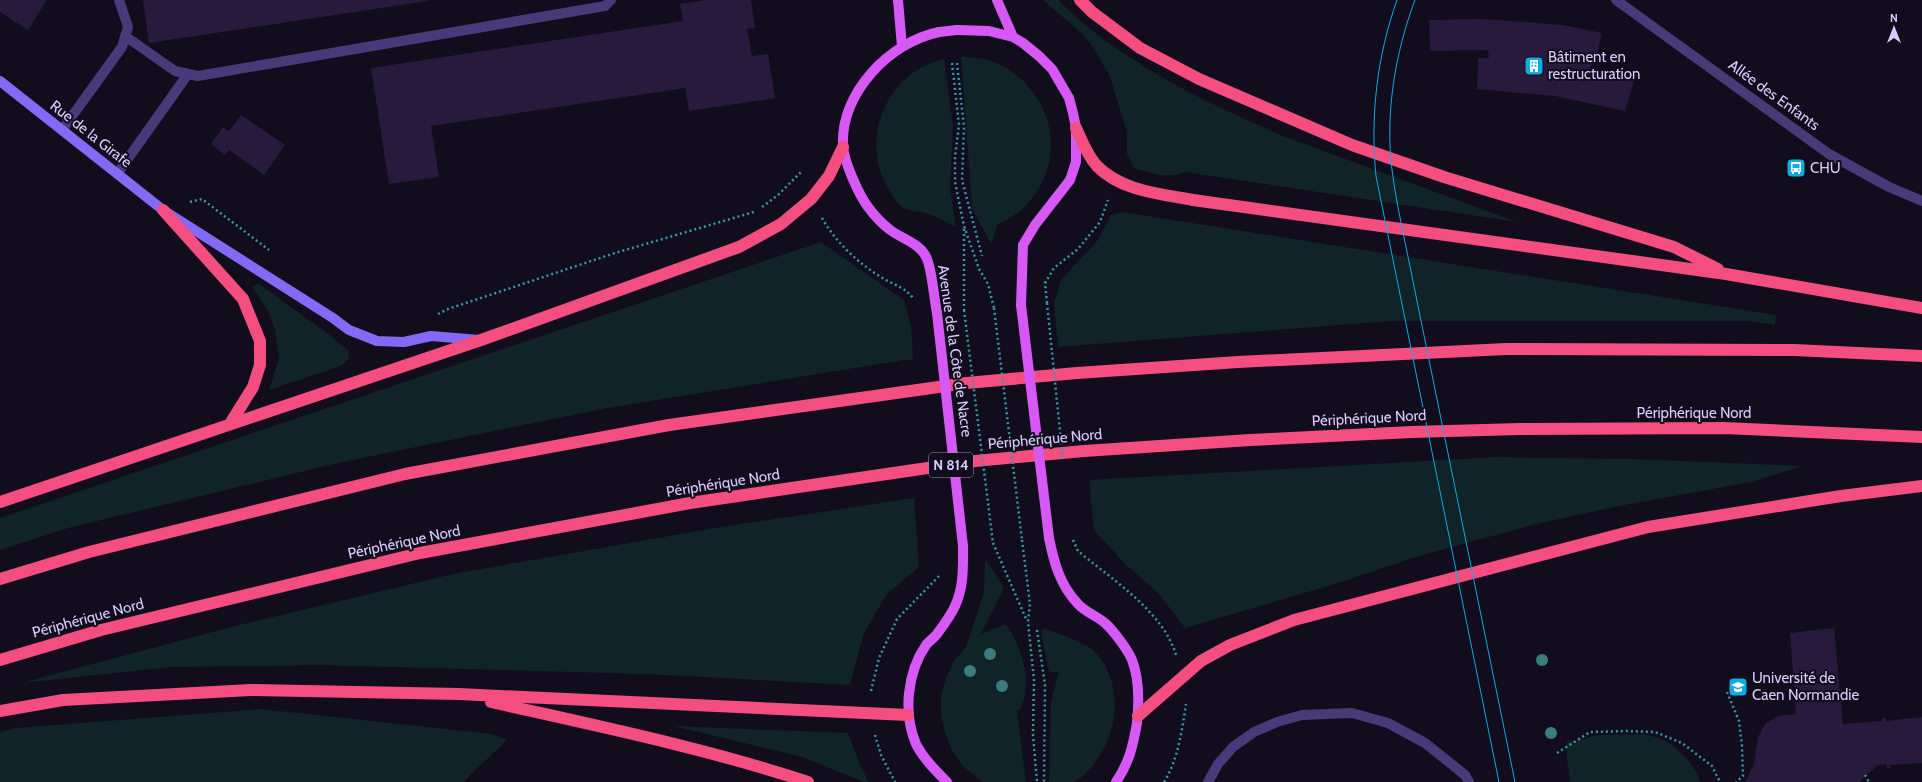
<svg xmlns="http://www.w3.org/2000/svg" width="1922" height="782" font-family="Cabin,sans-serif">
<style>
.green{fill:#102326}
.building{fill:#271a3c}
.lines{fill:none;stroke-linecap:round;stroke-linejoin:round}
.path{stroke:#349aa7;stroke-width:2.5;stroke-dasharray:2 3;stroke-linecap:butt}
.lane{stroke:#473a79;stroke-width:10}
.street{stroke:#473a79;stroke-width:10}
.secondary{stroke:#8468f6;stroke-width:10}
.primary{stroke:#d659f5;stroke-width:10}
.highway{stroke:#f44e81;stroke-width:12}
.tram{stroke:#0eabe5;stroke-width:1}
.path-bridge{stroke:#349aa7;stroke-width:2.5;stroke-dasharray:2 3;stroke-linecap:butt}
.primary-bridge{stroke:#d659f5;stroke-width:10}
.tree{fill:#3b7c7d}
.labels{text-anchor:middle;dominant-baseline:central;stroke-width:4;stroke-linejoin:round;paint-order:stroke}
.shield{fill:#120d1c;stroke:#9d92b9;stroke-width:1}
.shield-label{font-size:14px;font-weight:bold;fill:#d9cbfc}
.poi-label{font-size:15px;fill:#d9cbfc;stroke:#120d1c;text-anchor:start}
.street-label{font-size:15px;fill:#d9cbfc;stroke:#120d1c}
</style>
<rect width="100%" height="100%" fill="#120d1c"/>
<path class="green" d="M1043,0h15c62,62 145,101 225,136l234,86 -332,-50c-18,7 -32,2 -51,-4l-7,-14v-22l-18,-58 -17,-28 -12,-14z
M961,57c11,0 23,1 33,5 51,21 74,82 43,129 -9,15 -23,27 -39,33l-7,20 -19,-36z
M944,59l9,67 -3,63 6,38c-8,-4 -16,-9 -25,-12 -8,-4 -22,-3 -29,-8 -7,-6 -12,-15 -16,-23 -26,-48 3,-114 58,-125z
M1122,212l654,103 -1,10 -25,-4h-360l-332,26 -4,-45 4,-9 2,-12 37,-40 14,-26z
M821,242l83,58 7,25 2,35h-9l-297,48 -269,55 -270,65 -68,22v-32z
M258,283l73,53 18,15v7l-8,8 -72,24 10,-32 -4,-28 -7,-19 -16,-24z
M1496,457l136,2 171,7 -52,16 -137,25 -82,18 -116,32 -81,27 -150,44 -26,-34 -34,-30 -31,-34 -5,-50z
M914,498l5,69 -32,27 -23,39 -14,52 -204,-11 -325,-9 -150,2 -150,16 214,-57 218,-52 262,-46z
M985,558l19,30 -23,46 25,-10c17,26 26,56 15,85l-4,2 9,71h-42l-7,-4 -14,-12 -11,-15 -7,-18 -4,-18v-19l5,-18 8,-17 12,-14 18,-55z
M1044,628c12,5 42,15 50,23 30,30 25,82 0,113 -5,6 -13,15 -21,18 -7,0 -17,0 -24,0l2,-81 8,-29h-10l-8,-39z
M261,709l231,25 15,6 -44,42h-463v-50l16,-4z
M673,726l175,7 12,32 9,17h-5l-65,-26z
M1645,734c8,3 17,4 24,9 11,7 29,26 31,39h-130l-3,-24v-16l32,-7z"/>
<path class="building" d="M0,0h45l1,1 -18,29 -28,-18z
M143,0h284v1l-278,42z
M706,0h45l4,28 -8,1 5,27 16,-2 7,44 -86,13 -4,-23 -254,38 8,51 -50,7 -18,-116 312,-47 -3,-17z
M1484,19l79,6 39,8 -7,30 -3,-1 -2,7 44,12 -9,30 -70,-15 -78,-7 1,-31h11l-1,-8 -58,1 -1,-31z
M241,115l44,30 -21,30 -35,-25 -4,5 -14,-11 12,-17 6,4z
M1834,628l9,96 39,-3v-3h4v3l36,-4v46l-32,2 1,3h-4l-1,-4 -8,1 -19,17h-114l9,-18 4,-27 7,-13 13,-8 18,-2 -6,-81z"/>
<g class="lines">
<path class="path" d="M952,63l7,62 -4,32v25l9,44 15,43 9,15 6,24
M957,63l7,64 -2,53 20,76
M190,202l12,-3 67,51
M762,207l16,-12 23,-23 1,2
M822,218c14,25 39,48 64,62 11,6 19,8 27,18
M964,229v81
M1047,303l-2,-20 9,-15 24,-19 22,-27 8,-22
M438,314l10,-5 167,-56 139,-41
M1022,540l8,64 -2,18 6,58 -1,55 4,47
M1073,540l5,11c33,28 85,60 98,104
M993,543l34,78
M1037,630l8,55 -1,97
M871,691l8,-33 18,-39 43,-44
M1727,692l12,29 3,25 1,30 -7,6
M875,735l6,20 14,27
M1557,753l33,-21 37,-1 28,1 27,11 30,23 8,16
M1865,775l4,7
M1164,782c14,-22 18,-52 22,-78"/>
<path class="lane" d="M1616,0l213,154 60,33 33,14
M125,36l50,35 23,5 407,-70 6,-6
M62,130l60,-83 6,-20 -9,-27
M117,174l71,-100"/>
<path class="street" d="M1208,782l10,-18 15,-17 21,-15 23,-10 25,-7 50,-2 36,10 37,20 40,32 4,7"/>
<path class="secondary" d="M0,81l163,129 170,108 16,12 28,11 27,1 27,-6 48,4"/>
<path class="primary" d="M898,0l4,47
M997,0l16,37
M957,30l32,1 24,6 10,6 16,13 13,13 17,29 4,15 3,15v34l-6,18 -35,45 -12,20 -2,60
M937,313c-3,-14 -5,-43 -10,-54 -6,-16 -26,-20 -38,-30 -8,-6 -15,-14 -21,-22 -9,-12 -24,-45 -25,-61 -3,-53 47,-104 96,-114
M1049,538c5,25 11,47 29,66 7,8 19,12 27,19 8,7 23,27 27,37 7,18 7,44 5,63 -4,23 -8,40 -21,59
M947,782c-11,-11 -24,-24 -31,-38 -13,-31 -9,-71 10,-99 3,-4 8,-7 11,-11 6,-8 14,-19 18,-28 9,-19 8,-39 8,-60"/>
<path class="highway" d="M1080,0l12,12 48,36 59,31 153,66 92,32 230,70 44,22
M1076,128c6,13 11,27 21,38 24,25 64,28 96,34l533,74 196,34
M163,210l80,89 17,42v24l-7,22 -23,37
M0,502l481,-162 258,-93 42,-23 30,-25 18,-23 14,-29
M0,579l89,-27 316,-78 264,-49 298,-42 110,-10 161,-11 268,-13 288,1 128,6
M0,660l101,-30 319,-77 270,-50 285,-42 109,-10 166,-11 162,-8 108,-3 204,-1 198,9
M491,702c106,24 214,46 317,80
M0,711l63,-11 188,-10 208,4 449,21
M1138,716l63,-55 29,-16 64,-25 354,-93 193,-31 81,-10"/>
<path class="tram" d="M1397,0c-20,56 -27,117 -21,176l123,606
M1415,0c-20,53 -30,114 -23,170 3,24 8,48 13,72l110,540"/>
<path class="path-bridge" d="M1047,303l16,158
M994,308l28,232
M964,310l29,233"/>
<path class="primary-bridge" d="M939,32l18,-2
M1021,305l28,233
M937,313l26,233"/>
</g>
<g class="tree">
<circle cx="990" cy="654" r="6"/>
<circle cx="1542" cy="660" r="6"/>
<circle cx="970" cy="671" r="6"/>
<circle cx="1002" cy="686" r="6"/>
<circle cx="1551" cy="733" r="6"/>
</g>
<defs>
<symbol id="building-square" viewBox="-11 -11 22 22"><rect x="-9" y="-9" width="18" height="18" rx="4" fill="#0eabe5" stroke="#120d1c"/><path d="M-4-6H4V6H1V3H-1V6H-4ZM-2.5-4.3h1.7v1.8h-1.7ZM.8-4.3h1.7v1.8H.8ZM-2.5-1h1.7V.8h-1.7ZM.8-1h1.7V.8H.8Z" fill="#fff"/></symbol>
<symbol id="bus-square" viewBox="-11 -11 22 22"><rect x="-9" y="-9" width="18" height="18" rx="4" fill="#0eabe5" stroke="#120d1c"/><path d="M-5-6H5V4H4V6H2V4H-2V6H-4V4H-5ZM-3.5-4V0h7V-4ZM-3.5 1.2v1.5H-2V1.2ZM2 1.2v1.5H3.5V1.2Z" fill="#fff"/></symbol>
<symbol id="university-square" viewBox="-11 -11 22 22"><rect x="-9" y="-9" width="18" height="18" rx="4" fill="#0eabe5" stroke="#120d1c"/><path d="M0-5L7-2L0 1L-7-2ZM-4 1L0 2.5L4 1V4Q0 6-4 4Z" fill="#fff"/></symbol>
</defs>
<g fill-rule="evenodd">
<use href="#building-square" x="1523" y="55" width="22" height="22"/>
<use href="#bus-square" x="1785" y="157" width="22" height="22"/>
<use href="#university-square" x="1727" y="676" width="22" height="22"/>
</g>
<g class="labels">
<rect class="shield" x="929" y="453" width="44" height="24" rx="3"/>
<g class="shield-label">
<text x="951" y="465">N 814</text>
</g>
<g class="poi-label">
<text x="1548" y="57">Bâtiment en<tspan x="1548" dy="17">restructuration</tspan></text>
<text x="1810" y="168">CHU</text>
<text x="1752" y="678">Université de<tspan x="1752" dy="17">Caen Normandie</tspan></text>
</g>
<g class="street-label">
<text transform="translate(1774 95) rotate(36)">Allée des Enfants</text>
<text transform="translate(91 134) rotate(38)">Rue de la Girafe</text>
<text transform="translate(955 351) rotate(82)">Avenue de la Côte de Nacre</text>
<text x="1694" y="413">Périphérique Nord</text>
<text transform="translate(1369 418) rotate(-3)">Périphérique Nord</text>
<text transform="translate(1045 439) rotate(-5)">Périphérique Nord</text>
<text transform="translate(723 483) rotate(-9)">Périphérique Nord</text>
<text transform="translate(404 542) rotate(-12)">Périphérique Nord</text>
<text transform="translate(88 618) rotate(-15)">Périphérique Nord</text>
</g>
</g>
<g transform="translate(1894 28)" stroke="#120d1c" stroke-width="3" paint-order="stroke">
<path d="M0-3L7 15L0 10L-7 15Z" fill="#d9cbfc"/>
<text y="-6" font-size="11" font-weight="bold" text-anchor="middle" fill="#d9cbfc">N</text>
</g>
</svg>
